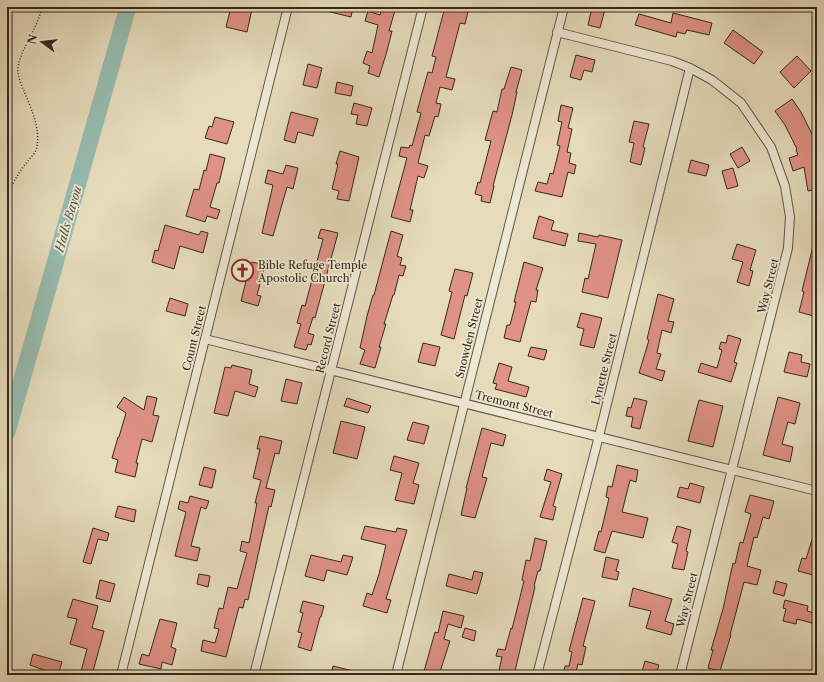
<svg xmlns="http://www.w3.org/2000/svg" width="824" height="682" font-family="'Libre Caslon Text',serif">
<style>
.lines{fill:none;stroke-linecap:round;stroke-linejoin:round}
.river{stroke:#96bcb0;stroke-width:17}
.building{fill:#df9285;stroke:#33291f}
.street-casing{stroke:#605646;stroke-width:10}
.path{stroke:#33291f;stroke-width:1.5;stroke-dasharray:1 2;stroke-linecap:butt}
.street{stroke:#efe8d3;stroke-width:8}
.labels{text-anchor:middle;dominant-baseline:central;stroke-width:3.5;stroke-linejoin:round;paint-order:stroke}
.poi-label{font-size:11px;fill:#33291f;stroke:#efe8d3;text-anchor:start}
.street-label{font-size:11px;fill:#33291f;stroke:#efe8d3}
.water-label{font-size:12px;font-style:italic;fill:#4c4e43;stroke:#efe8d3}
</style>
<rect width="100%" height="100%" fill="#e6dcbb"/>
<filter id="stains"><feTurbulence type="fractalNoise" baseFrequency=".005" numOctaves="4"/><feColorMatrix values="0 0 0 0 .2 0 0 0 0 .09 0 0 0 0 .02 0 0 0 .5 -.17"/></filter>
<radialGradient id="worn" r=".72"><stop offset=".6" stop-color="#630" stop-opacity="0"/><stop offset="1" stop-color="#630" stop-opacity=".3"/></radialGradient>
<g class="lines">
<path class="river" d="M7,432l121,-425"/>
</g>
<path class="building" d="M231,7h12l9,2 -5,23 -21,-5z
M323,7h30l-2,10 -29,-7z
M382,7h14l-7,24h3l-5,20 -8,26 -11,-4 2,-7 -7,-3 4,-12 5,2 6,-28 -13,-4 3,-10 12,4z
M445,7h24l-4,17 -5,-1 -14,54 9,2 -3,11 -12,-3 -4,16 5,1 -3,13 -3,-1 -6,20 -4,-1 -7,28 10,3 -4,12 -6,-2 -8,34h3l-3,12 -19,-5 16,-59 -8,-2 2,-9 8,1 1,-3 2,1 9,-33 -4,-1 5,-19 6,-21 4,1 4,-16 -4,-1z
M592,7l13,2 -5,19 -12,-3z
M673,13l39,10 -3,12 -22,-5 -2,4 -8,-2 -1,5 -41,-12 4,-11 32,9z
M733,30l30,22 -9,12 -30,-21z
M576,55l19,5 -3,12 -8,-2 -3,10 -11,-3z
M797,56l14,15 -17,17 -14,-16z
M308,64l14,4 -5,20 -14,-3z
M511,67l11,3 -6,22h1l-5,23 -19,71h1l-4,17 -9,-2 1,-5 -7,-2 3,-12 2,1 11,-42 -6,-1 8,-29 4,1 5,-23h2z
M337,82l16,4 -2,10 -16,-3z
M792,99l9,13 16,32v19h-1l1,26 -9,2 -4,-24 -11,4 -4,-13 9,-3 -2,-5 1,-1 -12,-24 -10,-14z
M354,103l18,5 -5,18 -11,-2 2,-9 -7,-1z
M561,105l12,3 -5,20 4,1 -5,23 4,1 -2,10 7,2 -2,9 -6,-2 -6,25 -27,-6 3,-9 9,2 3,-11 3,1 7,-28 -3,-1 5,-23 -4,-1z
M291,112l27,7 -5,17 -15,-4 -3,11 -11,-3z
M215,117l19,5 -7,22 -22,-6 4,-12 3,1z
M634,121l15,3 -6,23 2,1 -4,17 -11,-3 4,-19 -5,-1z
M742,147l8,14 -12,7 -8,-14z
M340,151l19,6 -10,44 -12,-2 2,-8 -7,-2 6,-25h-2z
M210,154l15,4 -6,25h-2l-7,24 10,3 -3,9 -10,-3 -2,6 -19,-6 8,-27 5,1 5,-20 2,1z
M691,160l18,5 -3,11 -18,-4z
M286,165l12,3 -5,21 -6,-2 -14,49 -11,-3 11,-48 -8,-2 3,-13 15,4z
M733,168l5,18 -11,3 -5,-18z
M539,216l15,5 -3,9 17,4 -3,12 -32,-8z
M165,225l34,10 2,-4 7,2 -5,20 -23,-7 -6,23 -22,-7 3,-12 3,1z
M321,229l17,4 -23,85 -2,-1 -5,16 6,2 -3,10 -3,-1 -2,6 -12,-3 7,-23 -4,-1 5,-18 3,1 18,-67 -5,-1z
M391,231l12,4 -6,21 5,2 -2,7 6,1 -3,10 -4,-1 -5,20h-1l-9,29h2l-7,23h2l-6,21 -15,-4 5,-14 -5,-2 7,-32 6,-21h1z
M579,233l19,4 1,-2 23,5 -14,58 -26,-6 3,-14 3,1 8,-35 -18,-3z
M814,242h3v75l-18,-5 5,-20 -2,-1z
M737,244l19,6 -6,20 3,1 -4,15 -12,-4 6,-20 -11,-3z
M252,262l13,3 -8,30 4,1 -3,10 -17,-5 5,-20 -7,-1 2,-8 8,2z
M524,262l19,6 -7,22h2l-2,12 -5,-1 -11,41 -16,-4 3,-13h3l6,-23h-2z
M455,269l18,4 -6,23 -2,-1 -11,44 -13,-4 11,-43 -3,-1z
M658,294l16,5 -6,22 6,1 -3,11 -9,-3 -5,23 4,1 -5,15 9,2 -3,10 -23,-8 10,-33 -2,-1z
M170,298l18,6 -3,12 -19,-5z
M581,313l21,5 -8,30 -14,-3 4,-16 -7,-2z
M728,335l13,4 -7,23 3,1 -6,19 -33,-10 3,-9 16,5 5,-18 -3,-1 2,-7 5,1z
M423,343l17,4 -5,19 -17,-4z
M531,347l16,3 -3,10 -16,-4z
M789,352l13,3 -1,7 9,2 -3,13 -23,-5z
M499,363l13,4 -4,14 21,6 -3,10 -31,-8 2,-5 -4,-1z
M232,365l20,5 -3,14 9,3 -3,10 -20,-6 -7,25 -14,-3 11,-46 6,1z
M286,379l16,4 -5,21 -16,-3z
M147,396l10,2 -4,17 6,1 -7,26 -10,-3 -6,24h2l-3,14 -20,-5 3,-12 -6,-2 6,-21h1l7,-24 -9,-6 7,-10 20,13z
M778,397l22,6 -5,21 -7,-2 -6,22 11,3 -3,15 -27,-7z
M347,398l24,8 -3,7 -24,-7z
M634,398l13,3 -7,28 -9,-2 2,-10 -7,-1 2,-9 3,1z
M699,400l24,6 -10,41 -25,-6z
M341,421l24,6 -8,32 -24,-6z
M413,422l16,4 -5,18 -17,-4z
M482,428l24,7 -3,11 -12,-3 -9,34 5,1 -12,40 -14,-3 6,-27h-1z
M260,436l22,5 -3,13 -4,-1 -9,35 9,2 -4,17 -2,-1 -21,94 -3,-1 -2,9 -4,-1 -13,50 -25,-6 2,-11 12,3 4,-14 -5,-1 5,-20 4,1 5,-22 9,2 10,-36 -7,-2 2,-10 7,2 8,-40h-2l6,-23 -8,-2 7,-29h-3z
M394,456l25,7 -6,20 6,2 -5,19 -19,-4 7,-27 -12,-3z
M617,465l21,5 -2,12 -6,-2 -8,32 26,6 -5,20 -31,-7 -7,22 -11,-3 5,-19 2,1 8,-34 -3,-1 2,-11 4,1z
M204,467l12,3 -4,18 -13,-3z
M547,469l15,5 -9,32 3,1 -3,13 -13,-3 11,-35 -7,-2z
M690,483l14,4 -4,16 -23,-6 3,-10 8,2z
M750,495l24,6 -5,18 -6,-2 -6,21 -3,-1 -7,29 14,4 -4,15 -13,-3 -14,53h1l-11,36 -12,-3 5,-18h-2l12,-41 10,-46 2,1 5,-22 3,1 8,-29 -6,-2z
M190,496l19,5 -3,8 -5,-2 -10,39 9,2 -3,13 -22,-5 11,-44 -8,-3 2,-8 8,2z
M118,506l18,4 -2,12 -19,-5z
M365,526l31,6 1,-4 10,2 -21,69 5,1 -4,13 -24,-7 4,-13 5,2 7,-21 7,-29 -25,-6z
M677,526l14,4 -5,21 2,1 -4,18 -12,-2 6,-24 -6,-2z
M93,528l16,5 -2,8 -9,-2 -7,25 -8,-2z
M815,530l2,1v45l-19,-5 4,-13 4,1z
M535,538l12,3 -7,30h-2l-4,15 1,1 -21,88h-16l4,-18 -6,-1 2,-7 7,1 6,-22 1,1 12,-48 -2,-1 4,-20 4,1z
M311,555l30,7 2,-7 10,2 -6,18 -20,-5 -3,11 -19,-5z
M606,557l13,3 -3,11 3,1 -2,8 -15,-3z
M474,571l9,2 -6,21 -31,-8 3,-12 23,6z
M199,574l11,2 -2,11 -11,-3z
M100,580l15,4 -5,18 -14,-4z
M776,581l11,3 -3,12 -11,-3z
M633,588l39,11 -7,22 9,3 -3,11 -25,-7 5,-17 -22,-5z
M583,598l12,3 -12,45 3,1 -4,18 -4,-1 -3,11h-12l2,-9h4l3,-14 -3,-1z
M73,599l25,7 -6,22 12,3 -12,44h-12l7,-26 -17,-5 7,-25 -10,-2z
M785,600l23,6 -1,5 7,2 -2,10 -15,-4 -1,5 -13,-3 3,-12 -3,-1z
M303,601l21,5 -3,11h-1l-9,34 -13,-4 4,-14 -4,-1 5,-19 -3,-1z
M443,611l21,5 -3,12 -13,-4 -4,15 6,2 -11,34h-16l12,-43 3,1z
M160,619l17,4 -6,24 5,2 -4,16 -10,-3 -1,7 -22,-5 3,-10 7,2z
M465,628l11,3 -2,10 -12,-4z
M33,654l29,8 -4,13 -28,-10z
M645,661l14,4 -3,10h-15z
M333,666l24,6v3h-26z"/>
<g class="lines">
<defs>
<path id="street" d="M557,32l115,29 18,7 22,12 29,23 30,44 14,39 5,31 -2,31 -108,427
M205,339l612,152
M121,675l167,-668
M254,675l169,-668
M396,675l168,-668
M537,675l62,-239 91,-368"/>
</defs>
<use href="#street" class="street-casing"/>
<path class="path" d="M7,194c6,-11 12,-22 20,-32 3,-4 7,-7 9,-12 6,-18 -5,-42 -12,-59 -3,-7 -7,-16 -6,-24 4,-21 20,-39 24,-60"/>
<use href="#street" class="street"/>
</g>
<defs>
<symbol id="church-ring" viewBox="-11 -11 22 22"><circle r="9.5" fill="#efe8d3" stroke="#8f2418" stroke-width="1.5"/><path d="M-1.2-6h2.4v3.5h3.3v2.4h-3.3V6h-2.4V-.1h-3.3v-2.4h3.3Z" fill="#8f2418"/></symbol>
</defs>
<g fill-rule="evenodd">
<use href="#church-ring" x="230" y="258" width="25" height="25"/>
</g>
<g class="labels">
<g class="poi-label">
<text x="258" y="265">Bible Refuge Temple<tspan x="258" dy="13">Apostolic Church</tspan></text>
</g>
<g class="street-label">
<text transform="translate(768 286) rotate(-76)">Way Street</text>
<text transform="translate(194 338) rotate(-76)">Count Street</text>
<text transform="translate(328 338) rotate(-76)">Record Street</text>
<text transform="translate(469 338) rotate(-76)">Snowden Street</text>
<text transform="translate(604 369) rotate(-76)">Lynette Street</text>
<text transform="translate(514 404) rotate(14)">Tremont Street</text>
<text transform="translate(687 600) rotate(-76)">Way Street</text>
</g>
<g class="water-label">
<text transform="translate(68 219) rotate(-74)">Halls Bayou</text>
</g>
</g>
<rect width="824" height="682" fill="none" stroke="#e6dcbb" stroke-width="24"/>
<rect x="8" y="8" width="808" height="666" fill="none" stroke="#33291f" stroke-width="2"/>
<rect x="12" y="12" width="800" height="658" fill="none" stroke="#33291f"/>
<g transform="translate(42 42) rotate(285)" stroke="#efe8d3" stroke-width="3" paint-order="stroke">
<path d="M0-3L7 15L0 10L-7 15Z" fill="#33291f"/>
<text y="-6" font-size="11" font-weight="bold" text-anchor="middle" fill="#33291f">N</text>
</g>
<rect width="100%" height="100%" filter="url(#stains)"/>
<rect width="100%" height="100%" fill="url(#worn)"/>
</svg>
